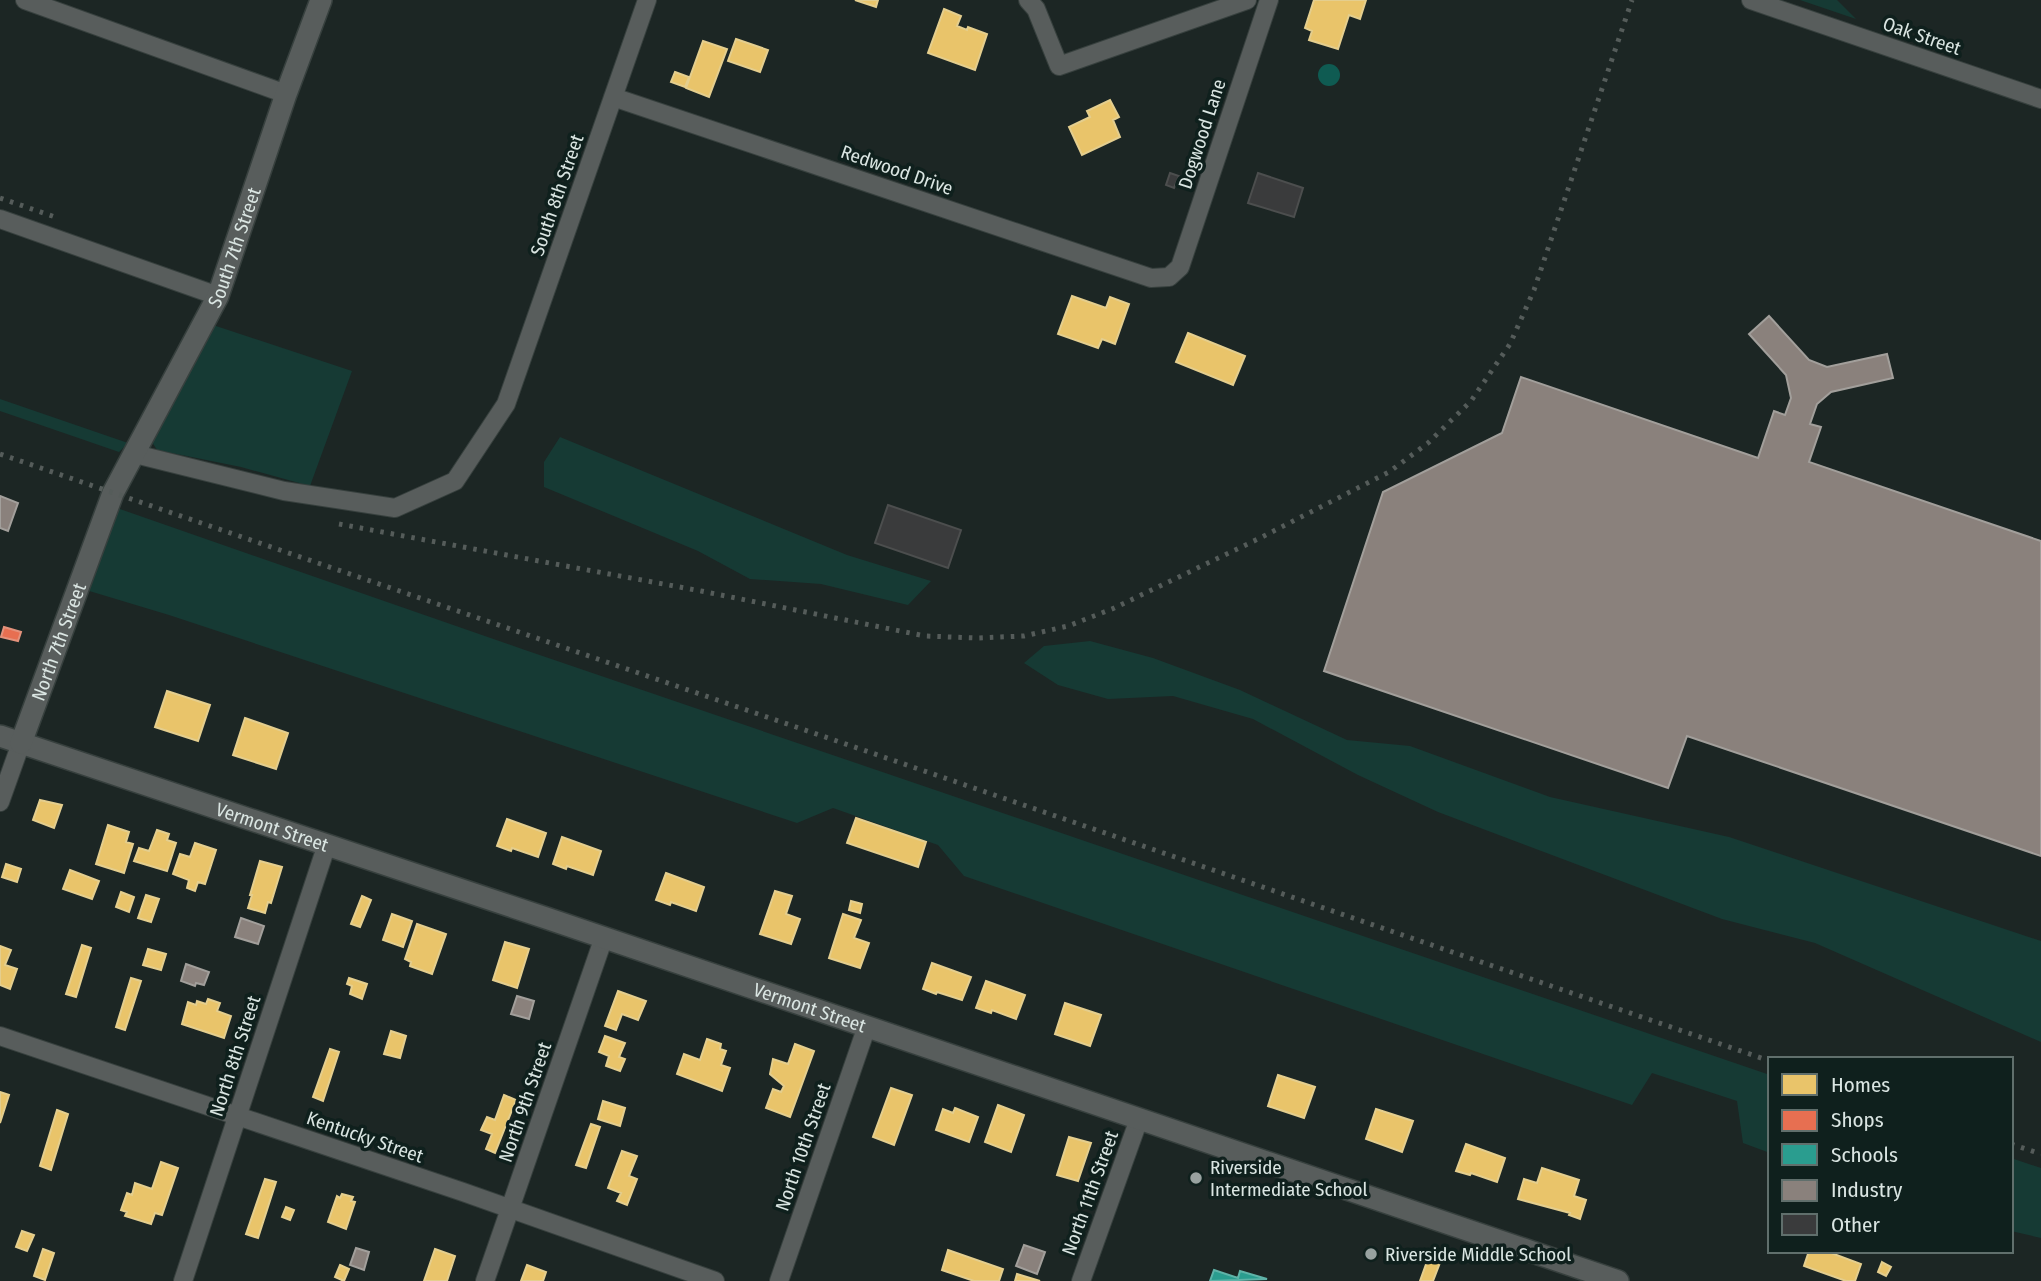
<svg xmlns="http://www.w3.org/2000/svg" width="2041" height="1281" font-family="'Fira Sans Condensed',sans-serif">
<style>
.green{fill:#163a34}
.water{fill:#0f5b52}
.homes{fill:#e9c46a;stroke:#e4ce8e;stroke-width:2}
.shops{fill:#e76f51;stroke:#e3927c;stroke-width:2}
.schools{fill:#2a9d8f;stroke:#5fb3a8;stroke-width:2}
.industry{fill:#8a817c;stroke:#a29f9b;stroke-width:2}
.building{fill:#3a3b3c;stroke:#4c4e4e;stroke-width:2}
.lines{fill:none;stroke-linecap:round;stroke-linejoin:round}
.minor-casing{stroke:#37403e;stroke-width:20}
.tertiary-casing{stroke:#37403e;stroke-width:24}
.minor{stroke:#585d5c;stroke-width:18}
.tertiary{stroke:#585d5c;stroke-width:21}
.rail{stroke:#555c5a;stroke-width:5;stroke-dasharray:3.5 7;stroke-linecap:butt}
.poi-dot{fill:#98a2a0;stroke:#0f201d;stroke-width:2.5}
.labels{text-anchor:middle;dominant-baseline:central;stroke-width:7;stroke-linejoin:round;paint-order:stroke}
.street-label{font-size:19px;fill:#dae5e2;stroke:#0f201d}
.poi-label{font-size:19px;fill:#dae5e2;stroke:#0f201d;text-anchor:start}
</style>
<rect width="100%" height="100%" fill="#1c2624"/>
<path class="green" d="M1800,0h37l19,19z
M213,325l139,46 -42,115 -69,-19 -84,-17 -5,-8c14,-41 42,-77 61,-117z
M0,399l128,44 -9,9 -119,-41z
M560,437l287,118 84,26 -23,24 -87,-21 -71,-5 -52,-28 -154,-64v-25z
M117,508l408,142 1245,425v78l-27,-10 -6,-42 -85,-28 -20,32 -668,-229 -26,-31 -105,-37 -36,15 -628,-208 -83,-25z
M1090,641l63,17 87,32 107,50 63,6 140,51 179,40 312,104v101l-226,-99 -93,-24 -284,-107 -80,-37 -105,-56 -80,-23 -65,3 -50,-14 -34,-22 20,-17z
M2011,1158l30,10v70l-30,-7z"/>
<path class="water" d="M1318 75a11 11 0 1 1 22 0a11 11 0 1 1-22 0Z"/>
<path class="homes" d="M855,0h23l-2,7z
M1314,0h52l-6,19 -11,-4 -11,34 -29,-9 3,-9 -7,-3z
M944,9l17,7 -4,10 10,4 1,-3 19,7 -12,36 -47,-17z
M736,39l32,11 -8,22 -32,-11z
M703,41l24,8 -18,48 -23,-9z
M675,72l14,5 -4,10 -14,-5z
M1110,100l9,17 -6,3 7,17 -38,18 -13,-28 21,-10 -3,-6z
M1072,296l34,12 4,-11 19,7 -14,40 -13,-5 -4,9 -40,-14z
M1188,333l57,23 -12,29 -57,-23z
M167,691l43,14 -12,36 -43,-14z
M245,718l43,15 -12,36 -43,-14z
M40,800l22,5 -8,23 -21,-8z
M856,818l70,24 -8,25 -71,-24z
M507,819l39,14 -8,24 -26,-9 -1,3 -14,-5z
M108,825l21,7 -3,10 7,2 -9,29 -28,-9z
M157,830l12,4 -2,6 9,3 -9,28 -33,-10 5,-13 10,3z
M562,837l39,14 -8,24 -26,-9 -1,3 -13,-5z
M195,843l21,7 -11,34 -7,-2 -3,9 -8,-3 2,-8 -16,-6 7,-20 10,3z
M260,861l22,6 -11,36 -3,-1 -3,11 -17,-5 4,-13h-2z
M6,864l15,5 -4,13 -15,-5z
M70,870l29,11 -7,18 -29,-10z
M666,873l38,14 -8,24 -25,-9 -1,3 -14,-5z
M775,891l17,5 -6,18 14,5 -9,25 -31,-10z
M121,892l13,5 -5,15 -13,-5z
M146,895l13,4 -8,23 -13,-4z
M362,896l9,4 -11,27 -9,-3z
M851,901l11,3 -2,9 -11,-3z
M392,914l20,7 -9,26 -20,-7z
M843,914l18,6 -7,18 15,5 -9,25 -31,-10z
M417,924l29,10 -14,40 -22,-8 1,-4 -6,-3z
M505,942l24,7 -12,39 -24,-8z
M82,945l9,3 -15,49 -10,-3z
M0,946l11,4 -6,15 12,4 -7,20 -10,-4z
M148,949l18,5 -5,16 -18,-5z
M932,963l39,14 -9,23 -25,-8 -1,2 -13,-5z
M131,978l10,3 -16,49 -9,-3z
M349,978l18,6 -5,15 -12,-5 2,-8 -5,-2z
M986,981l39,14 -9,24 -24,-9 -1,3 -15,-5z
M618,991l28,10 -8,19 -16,-6 -6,16 -11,-4z
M208,999l12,4 -3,8 14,5 -7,22 -42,-14 6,-22 8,3 1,-4 9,3z
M1065,1003l36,12 -11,31 -35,-12z
M391,1031l15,5 -6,22 -16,-4z
M605,1036l20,7 -6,14 6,2 -5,12 -14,-5 3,-10 -10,-4z
M707,1039l14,5 -1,5 6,2 -5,14 9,3 -8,23 -45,-17 7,-20 16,6z
M795,1044l19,7 -24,66 -24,-9 7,-19 8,3 3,-6 -14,-12 3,-15 15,5z
M330,1049l9,3 -16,49 -10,-4z
M1278,1075l37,12 -11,31 -36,-12z
M891,1088l21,7 -18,50 -21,-8z
M0,1092l9,3 -9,28z
M504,1095l12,5 -21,53 -9,-4 6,-15 -11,-4 6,-13 8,3z
M603,1101l22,7 -5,18 -22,-7z
M998,1105l26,10 -13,37 -26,-10z
M955,1108l23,9 -9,25 -33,-12 7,-21 10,4z
M1376,1109l37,12 -11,31 -36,-13z
M57,1110l11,4 -17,56 -11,-4z
M591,1124l9,3 -14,41 -10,-3z
M1069,1137l22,6 -13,38 -21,-6z
M1466,1144l39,14 -8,24 -26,-9 -1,2 -14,-4z
M622,1151l15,5 -8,20 8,3 -10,26 -10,-4 4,-8 -13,-5z
M161,1162l17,6 -16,47 -7,-2 -4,11 -26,-8 2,-4 -6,-2 6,-17 5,2 3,-12 17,6z
M1542,1168l37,12 -5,16 12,4 -6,19 -11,-4 1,-2 -52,-14 6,-20 13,4z
M265,1179l11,3 -18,56 -12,-4z
M342,1194l11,3 -2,4 4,1 -9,27 -18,-7 9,-26 3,2z
M286,1207l8,3 -4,10 -8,-3z
M22,1231l12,4 -7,16 -11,-4z
M43,1249l11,4 -9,27 -11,-4z
M435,1249l20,7 -8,25h-23z
M948,1250l55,19 -4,12h-25l-32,-11z
M1809,1251h17l35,13 -6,17h-9l-42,-15z
M1429,1256l12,4 -8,21h-13z
M1882,1262l9,5 -5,9 -8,-4z
M340,1265l9,4 -5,12 -9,-4z
M527,1265l19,7 -3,9h-22z
M1017,1274l23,7h-25z"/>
<path class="shops" d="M4,627l17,5 -3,9 -17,-4z"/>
<path class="schools" d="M1214,1270l24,8 2,-7 27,8 -57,2z"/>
<path class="industry" d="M1769,316l40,44 18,7 60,-13 6,24 -62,14 -14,12 -7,20 11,3 -12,35 232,79v315l-354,-120 -19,52 -344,-117 59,-179 119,-59 19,-56 237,81 16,-47 11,4 6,-17 -5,-23 -37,-41z
M0,496l18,7 -10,28 -8,-3z
M241,918l23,8 -6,18 -23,-7z
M186,964l23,8 -5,13 -8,-2 -1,3 -14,-5z
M517,996l17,5 -5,18 -18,-5z
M1024,1245l21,7 -8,22 -21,-8z
M356,1248l13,4 -5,18 -14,-5z"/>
<path class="building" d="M1170,173l9,3 -5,12 -8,-3z
M1258,173l45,15 -9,29 -46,-14z
M888,505l73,25 -13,38 -73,-25z"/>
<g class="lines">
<defs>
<path id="minor" d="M25,0l261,94
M1028,0l8,9 23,57 188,-66
M1751,0l290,99
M613,97l538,181 18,-1 11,-10 89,-267
M0,219l218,77
M135,454l149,37 111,17 60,-27 51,-77 141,-404
M0,802l21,-59
M0,1036l463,156 252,89
M183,1281l144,-437
M485,1281l119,-344
M779,1281l88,-255
M1081,1281l58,-162"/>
<g id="tertiary">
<path id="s1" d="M0,736l546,182 1072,363"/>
<path id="s2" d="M21,743l92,-250 105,-197 68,-202 35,-94"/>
</g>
</defs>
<use href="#minor" class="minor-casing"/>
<use href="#tertiary" class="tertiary-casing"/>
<use href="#minor" class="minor"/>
<use href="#tertiary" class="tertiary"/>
<path class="rail" d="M0,198l58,20
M0,454l1770,607
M339,524l362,67 224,45 52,2 47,-2 44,-10 44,-17 146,-70 131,-67 39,-29 43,-42 39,-57 24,-54 98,-290
M2011,1144l30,10"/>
</g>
<g class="poi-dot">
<circle cx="1196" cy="1178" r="7"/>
<circle cx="1371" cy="1254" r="7"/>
</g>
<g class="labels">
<g class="street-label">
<text transform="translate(1922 36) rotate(19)">Oak Street</text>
<text transform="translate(1202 134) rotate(-72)">Dogwood Lane</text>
<text transform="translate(897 170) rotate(19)">Redwood Drive</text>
<text transform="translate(557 195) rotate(-71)">South 8th Street</text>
<text stroke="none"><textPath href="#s2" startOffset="541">South 7th Street</textPath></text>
<text stroke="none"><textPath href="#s2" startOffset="108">North 7th Street</textPath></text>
<text stroke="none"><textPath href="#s1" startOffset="287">Vermont Street</textPath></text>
<text stroke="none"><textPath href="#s1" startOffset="854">Vermont Street</textPath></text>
<text transform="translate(235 1056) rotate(-72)">North 8th Street</text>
<text transform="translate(525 1102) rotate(-71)">North 9th Street</text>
<text transform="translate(365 1137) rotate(19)">Kentucky Street</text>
<text transform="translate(803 1147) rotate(-71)">North 10th Street</text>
<text transform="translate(1090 1193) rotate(-70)">North 11th Street</text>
</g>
<g class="poi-label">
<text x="1210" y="1167">Riverside<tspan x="1210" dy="22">Intermediate School</tspan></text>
<text x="1385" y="1254">Riverside Middle School</text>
</g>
</g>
<rect x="1768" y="1057" width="245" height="196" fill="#0f201d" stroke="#606f6c" stroke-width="2"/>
<rect x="1782" y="1074" width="35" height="21" fill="#e9c46a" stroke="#606f6c" stroke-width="2"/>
<text x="1831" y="1092" font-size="21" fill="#dae5e2">Homes</text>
<rect x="1782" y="1110" width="35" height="21" fill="#e76f51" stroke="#606f6c" stroke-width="2"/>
<text x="1831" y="1127" font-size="21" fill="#dae5e2">Shops</text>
<rect x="1782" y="1144" width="35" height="21" fill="#2a9d8f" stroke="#606f6c" stroke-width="2"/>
<text x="1831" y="1162" font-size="21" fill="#dae5e2">Schools</text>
<rect x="1782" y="1180" width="35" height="21" fill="#8a817c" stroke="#606f6c" stroke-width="2"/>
<text x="1831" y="1197" font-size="21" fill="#dae5e2">Industry</text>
<rect x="1782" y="1214" width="35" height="21" fill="#3a3b3c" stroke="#606f6c" stroke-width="2"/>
<text x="1831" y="1232" font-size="21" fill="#dae5e2">Other</text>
</svg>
